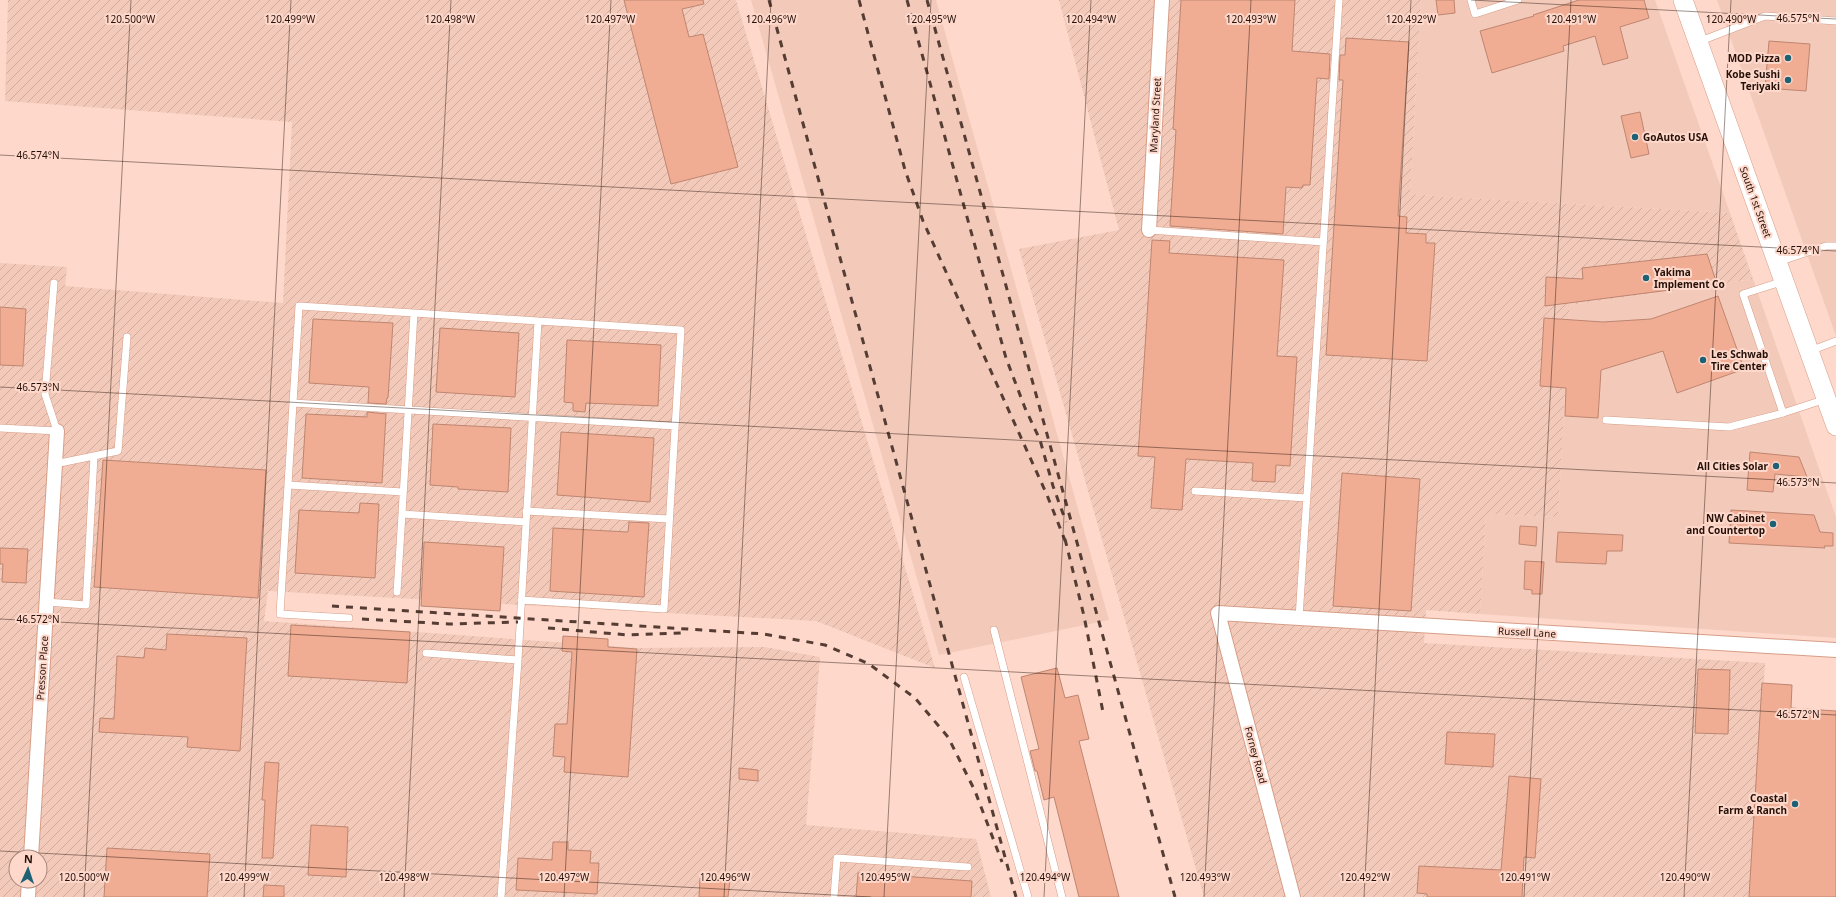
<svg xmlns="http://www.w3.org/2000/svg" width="1836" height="897" font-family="'Noto Sans',sans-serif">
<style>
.built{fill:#f3caba}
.industrial{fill:url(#industrial-furrows);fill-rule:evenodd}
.building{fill:#f0ad94;stroke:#be8570}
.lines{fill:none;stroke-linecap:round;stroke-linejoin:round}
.lane-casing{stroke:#d79d87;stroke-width:8}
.street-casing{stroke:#d79d87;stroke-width:16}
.secondary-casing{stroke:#d79d87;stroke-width:20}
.lane{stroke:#fff;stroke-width:7}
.street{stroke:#fff;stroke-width:14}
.secondary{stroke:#fff;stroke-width:19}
.rail{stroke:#563d34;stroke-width:3;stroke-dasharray:7 7;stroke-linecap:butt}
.ticks{fill:none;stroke:#261109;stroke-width:1;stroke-opacity:0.45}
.poi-dot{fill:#1e6174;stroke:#fed8cb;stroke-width:1.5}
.labels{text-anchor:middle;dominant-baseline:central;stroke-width:4;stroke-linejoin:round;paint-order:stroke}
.poi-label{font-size:10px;font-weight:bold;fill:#261109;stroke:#fed8cb;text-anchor:end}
.street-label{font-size:10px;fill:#261109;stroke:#fed8cb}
.ticks-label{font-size:10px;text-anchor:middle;fill:#261109;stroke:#fed8cb;stroke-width:4;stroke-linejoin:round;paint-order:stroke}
</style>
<defs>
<pattern id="industrial-furrows" width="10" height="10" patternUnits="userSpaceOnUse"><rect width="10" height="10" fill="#f3caba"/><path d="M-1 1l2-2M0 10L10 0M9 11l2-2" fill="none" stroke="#d0ac9f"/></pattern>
</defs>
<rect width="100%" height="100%" fill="#fed8cb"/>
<path class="built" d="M751,0h185l173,620 -170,35z
M1421,0h234l75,213 -282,-16 -38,-3z
M1717,0h119v336z
M1753,279l83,238v121l-356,-24 6,-100 72,3 12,-212z"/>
<path class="industrial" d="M8,0h728l199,668 -119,-47 -548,-30 -4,30 373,27 128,-1 55,10 -14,168 170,14 15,58h-991v-634l67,4 -2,19 218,17 9,-181 -287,-21zM16,857h24v24h-24z
M1059,0h362l-11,194 38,3 282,16 23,66 -183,26 -12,212 -72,-3 -6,100 -54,-4 -2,33 341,20 -14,234h-547l-185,-648 100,-19z"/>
<path class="building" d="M624,0h79l1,4 -22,5 7,28 14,-3 35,133 -67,17z
M1181,0h114l-3,51 38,3 -1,25 -12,-1 -7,107h-7l-1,3 -16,-1 -3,47 -113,-8 6,-96 -3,-1z
M1436,0h18l1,13 -17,2z
M1579,0h65l5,18 -29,9 8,31 -25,7 -8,-29 -32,10 1,5 -72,22 -12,-42 54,-15 -1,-1z
M1346,38l63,4 -11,174 9,1 -1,16 20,1v9h9l-8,118 -101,-6 17,-275h-4l1,-25h5z
M1769,41l41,3 -4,47 -41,-3z
M1640,112l9,42 -18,4 -10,-42z
M1152,240l18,1 -1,12 115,7 -7,96 20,1 -7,109 -14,-1 -1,17 -23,-1 1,-18 -67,-4 -4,51 -31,-2 4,-51 -17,-1z
M1707,254l10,30 -172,22 1,-29 37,2 -1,-11z
M1718,296l26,73 -67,24 -14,-42 -62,19 -3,48 -33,-2 1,-28 -26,-2 4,-68 59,4 48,-3z
M0,307l26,2 -3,57 -23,-1z
M313,319l80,4 -5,75h-1l-1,6 -18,-1 1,-16 -60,-4z
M440,328l79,5 -4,64 -79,-5z
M567,340l94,5 -3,61 -72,-3 -1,9 -12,-1v-8l-9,-1z
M367,412l19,2 -4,69 -80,-5 4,-64 61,3z
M433,424l78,4 -3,64 -50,-3v-2l-28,-2z
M561,432l93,6 -4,64 -93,-7z
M1750,452l49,5 8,20 -32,-3 -2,18 -26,-2z
M103,460l163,10 -8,128 -164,-11z
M1342,473l78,6 -9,132 -78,-5z
M360,503l19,1 -4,74 -80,-5 4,-63 60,3z
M1731,510l83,5 6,17 13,1v13h-9l1,2 -96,-5z
M629,522l20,1 -5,74 -94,-6 3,-63 75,4z
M1520,526l17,1 -1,19 -17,-2z
M1558,532l65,3 -1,16h-15l-1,13 -50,-2z
M424,542l80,5 -4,64 -79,-5z
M0,548l28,1 -2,34 -24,-1 1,-18h-3z
M1525,561l19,1 -2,32h-10v-4l-8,-1z
M291,625l119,7 -3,51 -119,-7z
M167,634l80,4 -7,113 -53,-4 1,-10 -89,-5 1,-14 14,1 3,-63 27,2 1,-10 21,2z
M563,636l45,3v8l29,2 -9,128 -64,-5 1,-15 -12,-1 2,-32h12l5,-72 -10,-1z
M1057,668l8,30 13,-3 11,44 -10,2 40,156h-40l-25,-100 -10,3 -7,-29h-2l-5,-20 9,-2 -18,-72z
M1698,669l32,1 -2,64 -33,-1z
M1762,683l30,2 -1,23 45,3v186h-87z
M1447,732l48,2 -2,33 -48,-3z
M265,762l14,1 -6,95h-11l3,-58h-3z
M739,768l19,2v11l-19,-2z
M1509,776l32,3 -6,79 -11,-1 -2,40h-95v-3l-10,-1 2,-27 82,4z
M311,825l37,2 -2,50 -38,-2z
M553,842h15v8l23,1 -1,12h9l-2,31 -81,-4 2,-32 34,2z
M107,848l103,6 -3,43h-103z
M858,873l114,8 -1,16h-115z
M700,878l30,2 -2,17h-29z
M264,885l20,1v11h-21z"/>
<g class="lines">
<defs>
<path id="lane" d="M1471,0l4,14 43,-14
M1698,42l67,-26 71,5
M1149,230l174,12
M1778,262l48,-16h10
M1784,281l-41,13 40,119 43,-14
M414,313l124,8
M1810,351l26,-10
M293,403l382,23
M1606,420l123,7 54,-14
M0,428l57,3 -12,-37 9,-111
M55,464l63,-13 9,-114
M288,485l115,7
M1195,491l112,7
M526,511l143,8
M397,592l5,-78 124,8
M47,602l39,3 8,-149
M349,618l-69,-4 19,-308 115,7 -12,201
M1299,618l40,-618
M994,630l68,267
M426,653l92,7 -17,237
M518,660l20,-339 143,9 -17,279 -143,-9
M964,677l64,220
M834,897l3,-39 131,9"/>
<path id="street" d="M1149,230l13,-230
M31,857l26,-426
M28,897l1,-16
M1293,897l-75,-284 618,37"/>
<path id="secondary" d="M1683,0l153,426"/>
</defs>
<use href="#lane" class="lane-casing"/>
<use href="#street" class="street-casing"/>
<use href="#secondary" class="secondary-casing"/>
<use href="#lane" class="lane"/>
<use href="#street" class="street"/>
<use href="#secondary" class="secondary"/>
<path class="rail" d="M769,0l247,897
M859,0l46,170 18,51 124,274 19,48
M907,0l99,358 19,50 15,32 13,46 13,36
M927,0l248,897
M1065,539l19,77 19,96
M332,606l432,28 61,11 44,19 46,34 33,39 27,54 27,71
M362,619l87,5 69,-2
M548,628l80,7 55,-2"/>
</g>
<path class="ticks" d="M1471,0l365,19M0,155l1836,96M0,387l1836,96M0,619l1836,96M0,851l871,46M84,897l47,-897M244,897l47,-897M404,897l47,-897M564,897l47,-897M724,897l47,-897M884,897l47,-897M1044,897l47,-897M1204,897l47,-897M1364,897l47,-897M1524,897l47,-897M1684,897l47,-897"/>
<g class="poi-dot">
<circle cx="1788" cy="58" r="4"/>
<circle cx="1788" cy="80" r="4"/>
<circle cx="1635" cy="137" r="4"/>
<circle cx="1646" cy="278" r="4"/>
<circle cx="1703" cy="360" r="4"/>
<circle cx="1776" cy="466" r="4"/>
<circle cx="1773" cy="524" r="4"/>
<circle cx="1795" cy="804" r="4"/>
</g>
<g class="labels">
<g class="poi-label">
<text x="1780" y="58">MOD Pizza</text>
<text x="1780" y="74">Kobe Sushi<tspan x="1780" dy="12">Teriyaki</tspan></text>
<text x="1643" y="137" text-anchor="start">GoAutos USA</text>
<text x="1654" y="272" text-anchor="start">Yakima<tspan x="1654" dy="12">Implement Co</tspan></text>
<text x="1711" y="354" text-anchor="start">Les Schwab<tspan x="1711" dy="12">Tire Center</tspan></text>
<text x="1768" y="466">All Cities Solar</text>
<text x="1765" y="518">NW Cabinet<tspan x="1765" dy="12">and Countertop</tspan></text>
<text x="1787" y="798">Coastal<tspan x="1787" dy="12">Farm &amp; Ranch</tspan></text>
</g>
<g class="street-label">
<text transform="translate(1155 115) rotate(-87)">Maryland Street</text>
<text transform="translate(1756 202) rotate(70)">South 1st Street</text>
<text transform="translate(1527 632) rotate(3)">Russell Lane</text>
<text transform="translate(42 668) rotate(-86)">Presson Place</text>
<text transform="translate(1256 755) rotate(75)">Forney Road</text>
</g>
</g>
<g class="ticks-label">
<text x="1798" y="22">46.575°N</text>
<text x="130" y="23">120.500°W</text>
<text x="290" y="23">120.499°W</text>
<text x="450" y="23">120.498°W</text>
<text x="610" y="23">120.497°W</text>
<text x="771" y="23">120.496°W</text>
<text x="931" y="23">120.495°W</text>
<text x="1091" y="23">120.494°W</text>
<text x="1251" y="23">120.493°W</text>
<text x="1411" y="23">120.492°W</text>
<text x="1571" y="23">120.491°W</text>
<text x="1731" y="23">120.490°W</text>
<text x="38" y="159">46.574°N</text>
<text x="1798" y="254">46.574°N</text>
<text x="38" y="391">46.573°N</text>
<text x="1798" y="486">46.573°N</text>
<text x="38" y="623">46.572°N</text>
<text x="1798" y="718">46.572°N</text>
<text x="84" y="881">120.500°W</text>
<text x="244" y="881">120.499°W</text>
<text x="404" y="881">120.498°W</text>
<text x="564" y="881">120.497°W</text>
<text x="725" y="881">120.496°W</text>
<text x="885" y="881">120.495°W</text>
<text x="1045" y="881">120.494°W</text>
<text x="1205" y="881">120.493°W</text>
<text x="1365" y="881">120.492°W</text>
<text x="1525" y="881">120.491°W</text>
<text x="1685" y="881">120.490°W</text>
</g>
<g transform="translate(28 869) rotate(3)"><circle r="19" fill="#fed8cb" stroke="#a8887d"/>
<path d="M0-3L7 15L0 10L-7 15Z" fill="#1e6174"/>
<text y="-6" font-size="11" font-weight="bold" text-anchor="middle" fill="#261109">N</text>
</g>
</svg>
